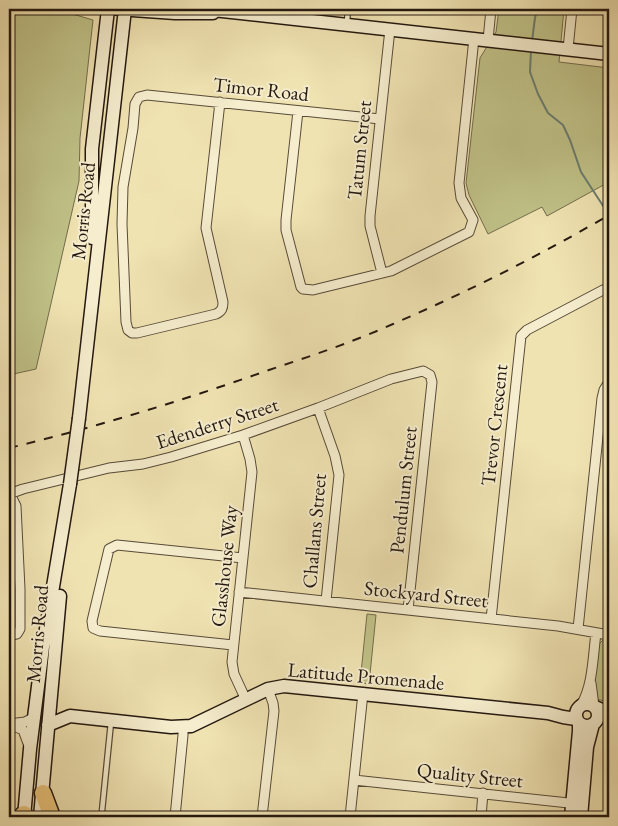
<svg xmlns="http://www.w3.org/2000/svg" width="618" height="826" font-family="'EB Garamond',serif">
<style>
.green{fill:#c0c288;stroke:#726d4c}
.lines{fill:none;stroke-linecap:round;stroke-linejoin:round}
.stream{stroke:#6b7c70;stroke-width:2}
.lane-casing{stroke:#574b38;stroke-width:7}
.street-casing{stroke:#574b38;stroke-width:11}
.secondary-casing{stroke:#241810;stroke-width:15}
.highway-casing{stroke:#241810;stroke-width:19}
.lane{stroke:#f5edcd;stroke-width:4.5}
.street{stroke:#f5edcd;stroke-width:9}
.secondary{stroke:#f5edcd;stroke-width:12}
.highway{stroke:#e8c279;stroke-width:16}
.rail{stroke:#241810;stroke-width:2;stroke-dasharray:9 9;stroke-linecap:butt}
.secondary-bridge-casing{stroke:#241810;stroke-width:15;stroke-linecap:butt}
.secondary-bridge{stroke:#f5edcd;stroke-width:12}
.labels{text-anchor:middle;dominant-baseline:central;stroke-width:4;stroke-linejoin:round;paint-order:stroke}
.street-label{font-size:20px;fill:#241810;stroke:#f5edcd}
</style>
<rect width="100%" height="100%" fill="#f0e3b2"/>
<filter id="stains"><feTurbulence type="fractalNoise" baseFrequency=".004" numOctaves="4"/><feColorMatrix values="0 0 0 0 .2 0 0 0 0 .09 0 0 0 0 .02 0 0 0 .5 -.17"/></filter>
<radialGradient id="worn" r=".72"><stop offset=".6" stop-color="#630" stop-opacity="0"/><stop offset="1" stop-color="#630" stop-opacity=".3"/></radialGradient>
<path class="green" d="M9,9h32l35,6 17,5 -13,118 -1,43 -43,188 -27,6z
M499,9h65l-5,53 50,6v114l-62,34 -5,-9 -54,27 -19,-39 -3,-12 14,-125 16,-26z
M367,614l9,1 -7,69 -9,-1z
M609,638v64l-13,-3 -1,-26 4,-29 4,-4z"/>
<g class="lines">
<path class="stream" d="M532,41l3,-23 2,-9
M531,51l-1,21 8,22 10,19 15,12 7,15 11,32 28,43"/>
<defs>
<path id="lane" d="M347,22l1,-13
M102,817v-6l9,-89"/>
<path id="street" d="M488,40l3,-31
M568,49l4,-40
M220,102l-14,126 17,74c0,6 -1,9 -7,12l-79,19h-5l-4,-3 -2,-8 -4,-98 1,-37 10,-59 2,-24 4,-7 8,-2 233,24
M298,111l-12,109v10l15,57 2,2 10,1 78,-19 78,-39 4,-12 -12,-22 -2,-15 15,-145
M382,273l-12,-47v-10l20,-187
M318,408l17,48 4,19 -13,126
M243,435l7,24 2,13 -20,190 2,12 12,26
M9,494l14,-5 86,-21 34,-4 28,-7 72,-22 75,-27 73,-29 32,-8 7,4 2,7 -24,228
M239,592l319,34 51,9
M491,619l30,-283 6,-6 76,-40 6,-1
M578,629l24,-231 2,-8 5,-8
M9,636l8,-2 3,-5v-40l-4,-83 -6,-12
M233,645l-133,-14 -7,-3 -1,-7 17,-72 8,-4 126,13
M591,683l3,23
M581,705c12,-19 12,-50 15,-72
M9,724l14,6 6,16
M9,724l16,-2 10,-5
M354,780l224,24
M175,817l8,-82v-8
M262,817l12,-106 -1,-8 -5,-14
M350,817l13,-124
M481,817l2,-24"/>
<path id="secondary" d="M118,9l57,4h38
M204,9l405,45
M92,238v-89l16,-140
M79,418l46,-409
M576 715a11 11 0 1 1 22 0a11 11 0 1 1-22 0Z
M595,707l14,6
M48,725l22,-9 101,11 20,-1 77,-37 16,-3 264,27 15,4 13,2
M24,817l6,-68 13,-102 27,-163
M40,817l20,-221
M571,817l8,-86v-8
M581,817l6,-70 6,-23"/>
<path id="highway" d="M43,793l9,24
M21,817l3,-3"/>
</defs>
<use href="#lane" class="lane-casing"/>
<use href="#street" class="street-casing"/>
<use href="#secondary" class="secondary-casing"/>
<use href="#highway" class="highway-casing"/>
<use href="#lane" class="lane"/>
<use href="#street" class="street"/>
<use href="#secondary" class="secondary"/>
<use href="#highway" class="highway"/>
<path class="rail" d="M9,448c88,-21 175,-48 260,-78 42,-14 84,-28 124,-46 74,-32 146,-68 216,-109"/>
<defs>
<path id="secondary-bridge" d="M70,484l9,-66"/>
</defs>
<use href="#secondary-bridge" class="secondary-bridge-casing"/>
<use href="#secondary-bridge" class="secondary-bridge"/>
</g>
<g class="labels">
<g class="street-label">
<text transform="translate(261 89) rotate(6)">Timor Road</text>
<text transform="translate(359 150) rotate(-84)">Tatum Street</text>
<text transform="translate(83 211) rotate(-84)">Morris Road</text>
<text transform="translate(217 423) rotate(-18)">Edenderry Street</text>
<text transform="translate(494 425) rotate(-84)">Trevor Crescent</text>
<text transform="translate(403 490) rotate(-84)">Pendulum Street</text>
<text transform="translate(314 531) rotate(-85)">Challans Street</text>
<text transform="translate(224 566) rotate(-84)">Glasshouse Way</text>
<text transform="translate(426 594) rotate(6)">Stockyard Street</text>
<text transform="translate(37 634) rotate(-85)">Morris Road</text>
<text transform="translate(366 676) rotate(5)">Latitude Promenade</text>
<text transform="translate(470 775) rotate(6)">Quality Street</text>
</g>
</g>
<rect width="618" height="826" fill="none" stroke="#f0e3b2" stroke-width="30"/>
<rect x="10" y="10" width="598" height="806" fill="none" stroke="#241810" stroke-width="2.5"/>
<rect x="15" y="15" width="588" height="796" fill="none" stroke="#241810"/>
<rect width="100%" height="100%" filter="url(#stains)"/>
<rect width="100%" height="100%" fill="url(#worn)"/>
</svg>
